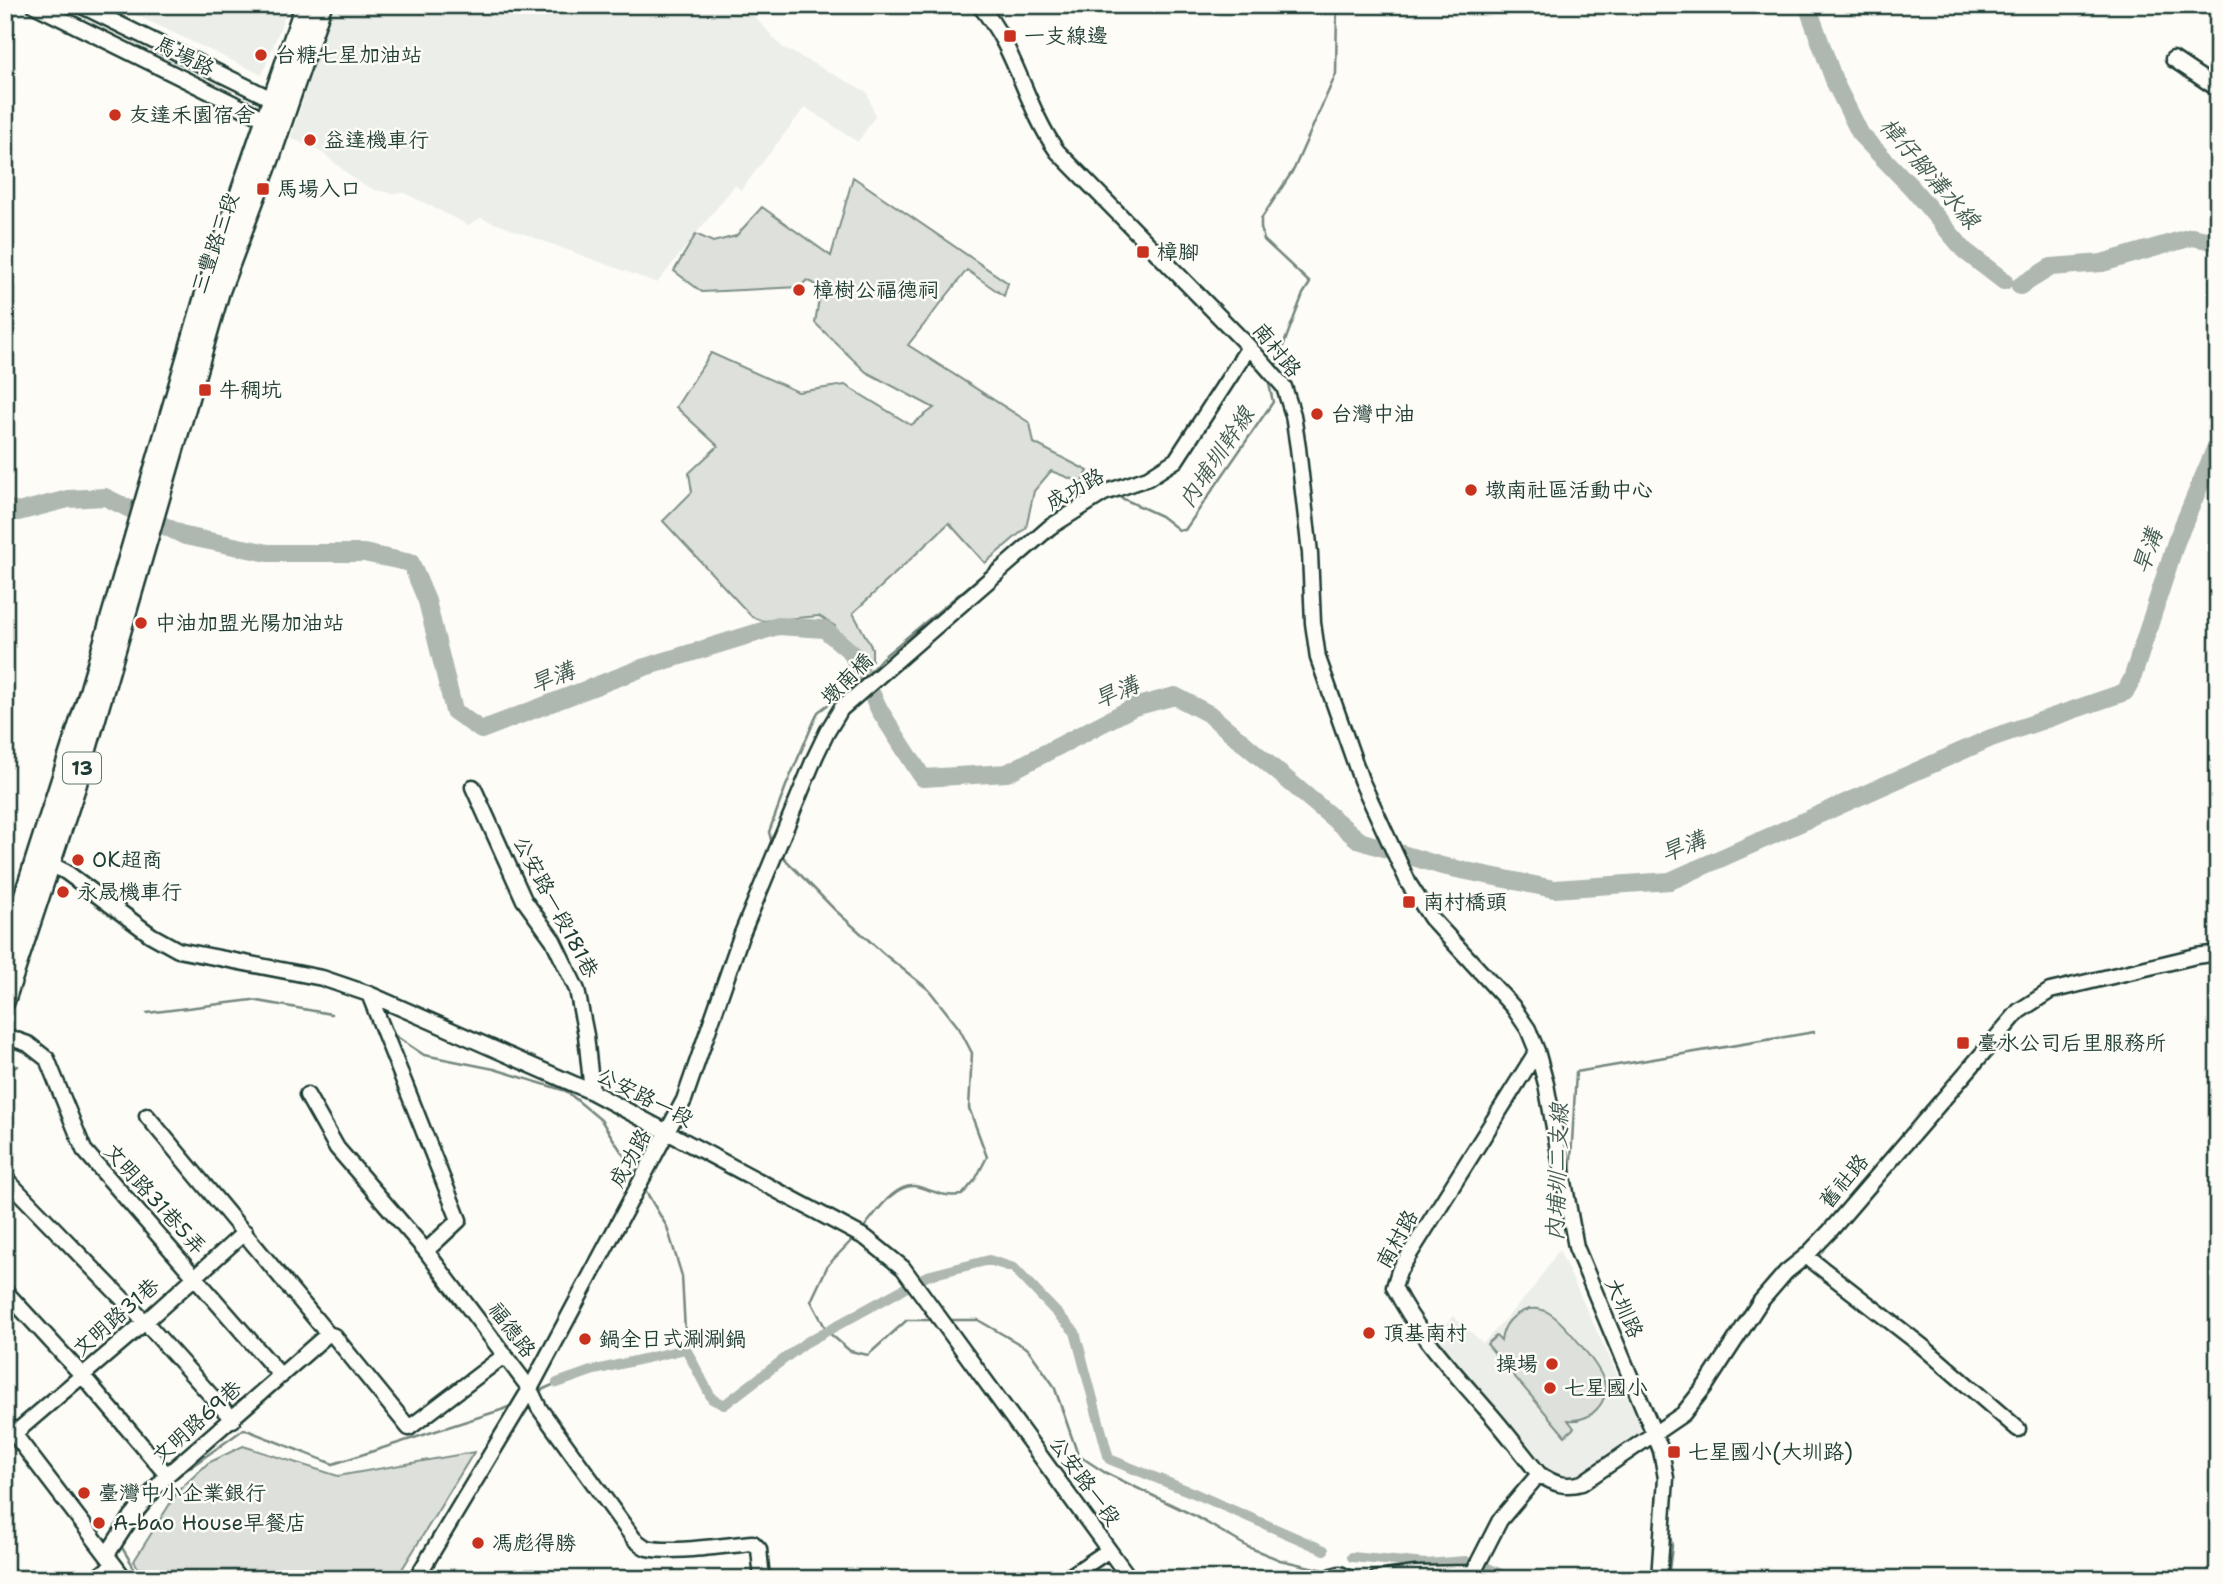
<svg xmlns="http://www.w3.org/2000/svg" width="2223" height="1584" font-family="'Shantell Sans','LXGW WenKai TC',sans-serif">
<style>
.built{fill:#eceee9}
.green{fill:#dde0db;stroke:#7e8e88;stroke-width:2}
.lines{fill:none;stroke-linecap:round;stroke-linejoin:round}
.stream{stroke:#75877f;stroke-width:2.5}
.canal{stroke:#aeb8b1;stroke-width:10}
.river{stroke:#aeb8b1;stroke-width:18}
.minor-casing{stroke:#1f3d34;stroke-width:19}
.major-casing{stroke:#1f3d34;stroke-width:23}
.minor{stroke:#fdfcf7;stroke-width:14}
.major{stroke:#fdfcf7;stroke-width:18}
.poi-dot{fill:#c8321e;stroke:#fdfcf7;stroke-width:2.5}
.labels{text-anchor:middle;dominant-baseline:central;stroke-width:5;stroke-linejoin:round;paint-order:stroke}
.shield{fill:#fdfcf7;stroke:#62766e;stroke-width:2}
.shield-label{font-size:19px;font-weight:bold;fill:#1f3d34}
.poi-label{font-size:21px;fill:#1f3d34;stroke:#fdfcf7;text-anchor:start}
.street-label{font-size:21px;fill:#1f3d34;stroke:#fdfcf7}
.water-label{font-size:23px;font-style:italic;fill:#435c53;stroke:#fdfcf7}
</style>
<rect width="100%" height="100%" fill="#fdfcf7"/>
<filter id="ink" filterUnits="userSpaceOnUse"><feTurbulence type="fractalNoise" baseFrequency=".0143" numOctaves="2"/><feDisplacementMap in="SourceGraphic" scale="14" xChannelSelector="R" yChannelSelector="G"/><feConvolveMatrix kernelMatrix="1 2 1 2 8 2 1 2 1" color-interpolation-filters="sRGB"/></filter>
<g filter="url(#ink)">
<path class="built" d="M115,5h174l-27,70z
M332,5h412l38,42 85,45 8,24 -17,26 -53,-35 -64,83 -6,-5 -78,98 -176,-65 -13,7 -63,-32h-15l-15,-3 -17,-8 -35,-29 -32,-15z
M1559,1250l85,182 -61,44 -13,4 -21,-4 -114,-139 18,-21 30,27 48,-52z"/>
<path class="green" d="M853,177l155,106 -4,13 -37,-26 -59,75 122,78 4,20 54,28 -6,12 -31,-12 -17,20 -8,37 -41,35 -36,-40 -96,90 19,35v12l-35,-17 -2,-17 -16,-10 -56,5 -11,-4 -89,-96 29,-29 -3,-19 29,-27 -42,-39 35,-54 87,39 47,-7 66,40 23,-17 -68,-36 -51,-49 6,-36 -14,-7 -7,7 -98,5 -28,-21 22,-37 17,8 23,-6 26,-29 69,49z
M1529,1309c7,-1 14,0 20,4 14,8 54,56 56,72 2,8 -2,18 -8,24 -8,9 -18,12 -29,11l6,8 -9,8 -78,-92 9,-8 5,5c2,-17 11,-27 28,-32z
M243,1446l95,30 136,-24 -78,127h-251l-11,-18 44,-70 30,-28z"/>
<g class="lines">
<path class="stream" d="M1274,370l29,-76 7,-11 -46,-43 -3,-12v-9l33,-50 42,-95 1,-69
M1115,495l46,21 18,14h6l88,-128 -4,-18 2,-5
M1050,519l38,-31h11
M773,847l-4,-15 17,-46 32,-74 46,-34 18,-20 139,-115
M780,854l55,56 49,44 45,36 30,38 13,25 -3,55 18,49 -12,23 -13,15c-20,2 -25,-3 -43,-8 -24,-7 -44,28 -58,44
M147,1013l105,-13 79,14
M391,1033l33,22 70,14 72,22 35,29 36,56
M5,1071l13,-5
M1570,1178l6,-106 238,-40
M644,1188l23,39 15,49 4,73
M854,1238l-26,27 -17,36 16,30 23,20 18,4 39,-35h27
M1569,1244l4,17 28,64
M948,1320h30l50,29 26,37 24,69 26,17 91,44 53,31 32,13 48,11
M537,1392l20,-9
M1650,1445l7,20
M171,1481l73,-52 89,35 168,-54 12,-5
M135,1579l-3,-15 -11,-18 35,-47
M1668,1579l4,-33 -3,-16"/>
<path class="canal" d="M557,1383l34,-12 95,-22 26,50 12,6 81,-62 122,-67 62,-16 25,8 61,64 34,127 87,35 128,56
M1352,1557l74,7 40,-3
M1488,1568l24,11"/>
<path class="river" d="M1807,5l28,78 26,52 51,53 53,63 39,30
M2020,286l31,-19 51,-4 90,-26 26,5
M5,507l13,5 50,-13 37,-2 80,39 83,17h96l47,10 16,38 27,110 27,19 164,-63 133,-41 46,3 27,23 29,59 43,67 84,-5 127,-66 41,-11 34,18 151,127 82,25 112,23 116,-8 321,-143 134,-46 7,-13 44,-137 42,-100"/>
<defs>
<path id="minor" d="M34,5l241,119
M80,5l200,98
M979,5c37,42 46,101 78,146l192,196 35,40 9,28 5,33 12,105 3,70 5,35 43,122 48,104 22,34 82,89 15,22 9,22 -138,220 -5,16c23,46 57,82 91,121 19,21 36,44 54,66l-39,46 -27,53 -57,1 -40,5
M2173,59l45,30
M473,787l51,113 29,40 24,50 9,45 6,57
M42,860l24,12 85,63 27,15 144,28 47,16 223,98 274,146 37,30 227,311
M369,994l90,226 -33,31 104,138 9,19 95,131c4,3 8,7 13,9 26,6 78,-3 106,-5l6,6 3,30
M5,1036l23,8 19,15 37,91 197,226
M1537,1051l9,33 30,163 85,203 5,28 -7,101
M307,1095l30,53 89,103
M147,1116l181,218 6,2 75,92 96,-73
M5,1178l140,144 88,98
M1806,1256l116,90 96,83
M5,1291l77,84 85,100
M5,1422l120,157
M15,1433l130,-111 100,-90
M1539,1474c15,10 26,14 43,9l101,-69 23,-29 54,-83 26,-30 20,-16 24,-25 189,-220 31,-20 146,-35 22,-3
M108,1553l24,-37 35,-41 161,-141
M95,1579l18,-14
M416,1579l114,-190 154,-289 57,-164 74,-179 12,-25 14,-23 209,-182 54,-34 44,-15 28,-18 73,-113
M1066,1579l43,-29
M1331,1579l1,-3 8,-2 11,5"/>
<path id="major" d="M5,954l84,-262 115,-395 101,-292
M5,1001l71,-214 144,-496 50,-133 52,-153"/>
</defs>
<use href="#minor" class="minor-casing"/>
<use href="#major" class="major-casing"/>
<use href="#minor" class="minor"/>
<use href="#major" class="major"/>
</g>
</g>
<g class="poi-dot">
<rect x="1003" y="29" width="14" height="14" rx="3.5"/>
<circle cx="261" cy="55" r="7"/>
<circle cx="115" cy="115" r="7"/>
<circle cx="310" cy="140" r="7"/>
<rect x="256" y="182" width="14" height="14" rx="3.5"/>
<rect x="1136" y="245" width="14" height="14" rx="3.5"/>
<circle cx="799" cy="290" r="7"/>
<rect x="198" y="383" width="14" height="14" rx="3.5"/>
<circle cx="1317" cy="414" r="7"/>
<circle cx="1471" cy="490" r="7"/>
<circle cx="141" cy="623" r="7"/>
<circle cx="78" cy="860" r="7"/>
<circle cx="63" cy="892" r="7"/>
<rect x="1402" y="895" width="14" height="14" rx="3.5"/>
<rect x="1956" y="1036" width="14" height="14" rx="3.5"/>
<circle cx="1369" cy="1333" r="7"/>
<circle cx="585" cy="1339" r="7"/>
<circle cx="1552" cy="1364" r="7"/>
<circle cx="1550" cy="1388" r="7"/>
<rect x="1667" y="1445" width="14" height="14" rx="3.5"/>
<circle cx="84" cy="1493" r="7"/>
<circle cx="99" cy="1523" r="7"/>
<circle cx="478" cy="1543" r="7"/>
</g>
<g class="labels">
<rect class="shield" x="63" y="752.5" width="38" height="31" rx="5"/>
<g class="shield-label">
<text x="82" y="768">13</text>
</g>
<g class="poi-label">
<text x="1024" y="36">一支線邊</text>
<text x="275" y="55">台糖七星加油站</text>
<text x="129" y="115">友達禾園宿舍</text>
<text x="324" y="140">益達機車行</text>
<text x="277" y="189">馬場入口</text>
<text x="1157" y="252">樟腳</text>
<text x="813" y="290">樟樹公福德祠</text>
<text x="219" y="390">牛稠坑</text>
<text x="1331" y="414">台灣中油</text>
<text x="1485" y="490">墩南社區活動中心</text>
<text x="155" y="623">中油加盟光陽加油站</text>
<text x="92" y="860">OK超商</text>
<text x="77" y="892">永晟機車行</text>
<text x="1423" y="902">南村橋頭</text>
<text x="1977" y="1043">臺水公司后里服務所</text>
<text x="1383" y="1333">頂基南村</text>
<text x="599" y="1339">鍋全日式涮涮鍋</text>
<text x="1538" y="1364" text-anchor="end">操場</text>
<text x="1564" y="1388">七星國小</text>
<text x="1688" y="1452">七星國小(大圳路)</text>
<text x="98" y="1493">臺灣中小企業銀行</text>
<text x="113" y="1523">A-bao House早餐店</text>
<text x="492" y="1543">馮彪得勝</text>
</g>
<g class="street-label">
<text transform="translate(185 56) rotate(26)">馬場路</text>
<text transform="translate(215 243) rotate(-71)">三豐路三段</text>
<text transform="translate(1277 350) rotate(51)">南村路</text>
<text transform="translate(1075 489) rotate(-29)">成功路</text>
<text transform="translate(847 679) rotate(-45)">墩南橋</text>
<text transform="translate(556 907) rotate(62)">公安路一段181巷</text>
<text transform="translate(645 1097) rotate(27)">公安路一段</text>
<text transform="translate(630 1158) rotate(-61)">成功路</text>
<text transform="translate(1844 1181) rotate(-50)">舊社路</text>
<text transform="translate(155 1199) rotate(48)">文明路31巷5弄</text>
<text transform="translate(1397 1239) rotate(-61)">南村路</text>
<text transform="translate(1624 1308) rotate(66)">大圳路</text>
<text transform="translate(116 1317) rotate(-41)">文明路31巷</text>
<text transform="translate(512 1330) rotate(53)">福德路</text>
<text transform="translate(197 1422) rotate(-42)">文明路69巷</text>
<text transform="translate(1085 1481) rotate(54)">公安路一段</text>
</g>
<g class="water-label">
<text transform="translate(1930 173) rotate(49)">樟仔腳溝水線</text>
<text transform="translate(1216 457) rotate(-56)">內埔圳幹線</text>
<text transform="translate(2147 551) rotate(-70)">旱溝</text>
<text transform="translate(552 677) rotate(-21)">旱溝</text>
<text transform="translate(1116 692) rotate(-23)">旱溝</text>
<text transform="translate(1683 846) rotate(-21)">旱溝</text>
<text transform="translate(1557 1172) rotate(-88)">內埔圳二支線</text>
</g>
</g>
<rect width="2223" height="1584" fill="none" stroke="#fdfcf7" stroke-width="28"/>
<rect x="14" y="14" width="2195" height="1556" fill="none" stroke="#1f3d34" stroke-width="2.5" filter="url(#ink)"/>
</svg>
